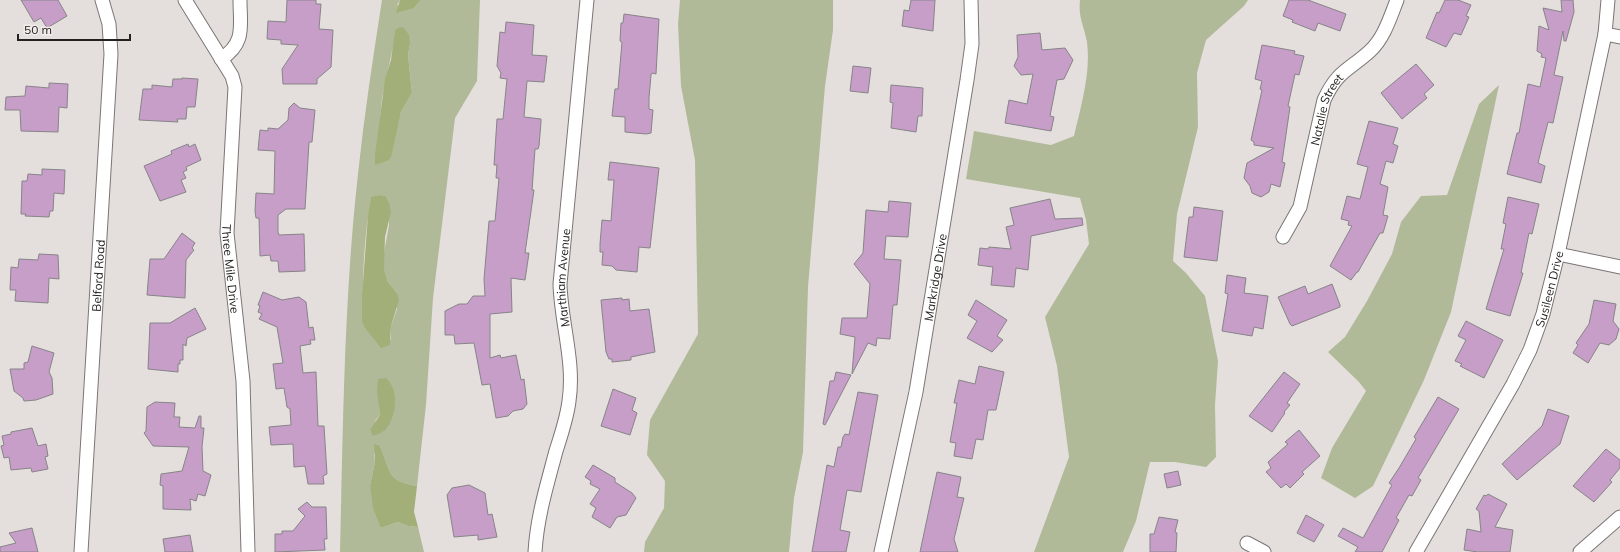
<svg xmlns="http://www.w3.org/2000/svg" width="1620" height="552" font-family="Mulish,sans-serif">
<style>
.green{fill:#b1ba98;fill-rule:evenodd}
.forest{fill:#a2af79}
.building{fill:#c69ec8;stroke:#878488}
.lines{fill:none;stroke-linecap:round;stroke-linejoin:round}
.minor-casing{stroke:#7b7674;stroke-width:15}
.minor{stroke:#fff;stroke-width:13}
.labels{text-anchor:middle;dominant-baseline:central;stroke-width:3;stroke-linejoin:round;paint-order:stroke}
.street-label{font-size:12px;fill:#242221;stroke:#f1ecea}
</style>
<rect width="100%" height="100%" fill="#e4dfdd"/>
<path class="green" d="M382,0h18l-3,5 17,3 7,-8h59l-3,81 -22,37 -22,180 -7,107 -9,81c-31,-5 -26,-15 -37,-40l-6,8 1,8 -5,23 11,43 17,-6 10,4 10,1 6,25h-84c3,-126 4,-253 18,-378 6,-58 15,-116 24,-174zM395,30l15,14 -2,11 4,38 -11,19 -13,49 -12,3 6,-66 12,-56zM380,195l6,1 3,6v23l-5,28v18l4,11 9,11v16l-6,17v14l-28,-19c-1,-41 1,-84 8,-123zM379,404h16l-8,24 -12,-7 5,-6z
M680,0h153v30l-8,56 -17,201 -5,165 -9,46 -5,54h-145l1,-10 19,-34 1,-27 -18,-26 3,-35 48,-86 -3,-174 -14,-74 -3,-62z
M1080,0h168l-4,6 -38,34 -9,33 1,54 -21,87 -4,47 13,12 19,23 13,65 -3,44 1,52 -10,10 -31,-5h-25l-14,59 -13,31h-89l35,-95 -12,-91 -12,-49 44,-73 -3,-24 -6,-22 -114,-19 8,-48 77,14 23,-9c7,-30 17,-63 13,-94 -3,-17 -9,-24 -7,-42z
M1499,85l-48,227 -27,68 -51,106 -18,12 -34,-20 11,-30 34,-57 -7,-9 -31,-30 17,-15 22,-36 25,-47 9,-32 20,-26 26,-1 32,-91z"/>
<path class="forest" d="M400,0h21l-7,8 -18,5z
M400,27l4,1 5,7 1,9 -2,11 4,38 -11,19 -10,45 -3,4 -13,4v-10l10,-76 6,-19 4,-30z
M380,195l6,1 3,6 2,10 -6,25 -1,33 4,12 9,11 2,7 -8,26 -1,19 -9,3 -16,-20 -3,-7v-25l6,-81 3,-18z
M386,378c13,12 11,35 1,50 -3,4 -9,6 -14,8l-3,-6 10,-15 -3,-24 1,-12z
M374,444l6,2c11,25 6,35 37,40l-3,26 4,15 -10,-1 -10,-4 -17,6 -8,-20 -3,-23 5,-23z"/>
<path class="building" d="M21,0h37l9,16 -20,12 -6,-10 -7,4z
M287,0h29v4h5l-2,25 14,1 -2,37 -14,12v5h-34l-1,-15 16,-24 -17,-1v-4l-14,-1 1,-18 18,1z
M911,0h24l-2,31 -31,-5 2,-16 5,1z
M1289,0h19l38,14 -6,17 -22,-8 -3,8 -23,-9 1,-2 -10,-4z
M1445,0h13l13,5 -5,11 3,1 -8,18 -7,-2 -8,14 -20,-9 11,-26 2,1z
M1561,0h12l1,12 -8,29h-2l-1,-10 -9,44 9,2 -10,46 -5,-1 -10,41 7,3 -4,17 -34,-9 10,-41h2l9,-49 12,3 6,-29 -5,-1 1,-3 -5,-3 2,-25 10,4 -6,-22 19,4z
M624,14l35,5 -3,55 -4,-1 -1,2 -2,23v11l4,1 -2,23 -5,1 -21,-2v-15l-13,-1 3,-27h3l4,-47 -2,-1 1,-18h2z
M506,22l28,3 -2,30 15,1 -3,26 -17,-1 -3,36 17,2v3l-2,24 -1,3h-3l-3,41h2l-9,63h4l-4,27 -14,-2 1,34 -22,2v44l10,-3 1,3 15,-3 5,25 3,-1 3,25 -4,5 -10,2 -5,5 -12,2 -6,-34 -8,1 -8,-42 -19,1 -1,-9h-9v-24l14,-7h8l6,-8h12l-1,-17 5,-58h6l4,-43h-3l1,-13h-3l3,-46h6l4,-40 -7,-1 1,-5 -4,-7 3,-34 5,1z
M1040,33l2,17 23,-2 8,12 -9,19 -7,1 -7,36 4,1 -3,14 -46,-8 4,-23 18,4 6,-30 -12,1 -7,-9 4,-9 -1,-22z
M1262,45l33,6 -1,3 10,2 -5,19 -4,-1 -7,32 2,1 -8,55 3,1 -5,24 -9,-3 -2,8 -8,5 -9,-4 -2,-7 -6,-8 3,-15 27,-15 -20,-3v-3l-3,-2 11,-50 -2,-1 2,-8 -7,-2z
M1416,64l18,21 -10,9 3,4 -25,21 -21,-26z
M853,66l18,2 -3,25 -18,-2z
M182,78l16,1 -3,28h-8l-1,12h-9l1,3 -39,-2 4,-31h9v-4l20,2 1,-8h9z
M49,83l19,1 -1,24 -8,-1 -1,25 -37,-1 -1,-21h-15l1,-13 19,-1 1,-10 23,2z
M891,85l32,3 -1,28h-4l-2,16 -25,-4 2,-25 -3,-1z
M294,103l6,5 15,2 -3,32h-3l-4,67h-19l-8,6v17l1,3 25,-1 1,37 -26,1 -1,-11h-7l-1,-6 -10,1 -1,-38h-3l-1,-7 1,-18 18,1 1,-43 -17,-1 2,-20 8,1v-3l10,1 10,-9 1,-12z
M1369,121l29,7 -5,16 5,2 -5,17 -7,-2 -6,23 8,3 -5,28 5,1 -5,17h-3l-22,39h-1l-6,8 -21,-14 22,-40 -4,-1 1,-4 -8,-2 6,-23 13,3 8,-32 -11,-3z
M188,144l1,3 6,-3 6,16 -15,7 1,3 -4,2 3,6 -5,2 5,12 -26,9 -16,-35 28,-12 -1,-3z
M610,162l49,6 -9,80 -11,-1 -2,25 -21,-2 -4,-4 -10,-1 1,-13h-3v-8l2,-24 9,1 3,-41h-6z
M42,169l23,1 -1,24 -10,-1 -1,18h-3l-1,6 -24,-1 1,-2h-5l1,-33h5l1,-7 14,1z
M1508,197l31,7 -7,30 -3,-1 -8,40h2l-13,43 -24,-7 18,-60h-3l5,-25 -3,-1z
M1050,199l5,20 27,-1 1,7 -52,11 -3,34 -12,-2 -2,19 -23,-2 2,-18 -15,-2 2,-17 8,1 1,-2 22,2 -5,-22 8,-2 -4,-17z
M889,201l22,2 -3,34 -22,-1 -2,23 17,1 -4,45h-4l-3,34 -13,-1 -1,8 -8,-3 -16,31 3,-37 -15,-3 2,-16h25l3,-34 -16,-20 9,-11 3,-43 22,2z
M1194,207l29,4 -6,50 -33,-4 5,-40h4z
M182,233l13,10 -3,5 2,2 -8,10 -1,38 -38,-3 3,-36h14z
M39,254l19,1 1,24 -10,-1 -1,25 -33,-2 1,-11h-6l1,-23 7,1 1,-9 19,1z
M1227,275l19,3 -2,15 24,3 -5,33 -9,-2 -2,9 -30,-5 6,-37 -3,-1z
M1332,284l8,21v2l-48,19 -2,-2 -12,-27 27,-11 3,8z
M263,292l19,8 17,-3 7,5 3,26 4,-1 2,13h-5l1,4 -11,2 3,27 13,-1 2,54h6l3,48 -4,2 1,8h-16l-3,-18 -11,1 -1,-23 -22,1 -2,-18 22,-2 -1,-16 -3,-2 -3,-19 -8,1 -1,-9 -2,-16 10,-1 -6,-36 -18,-8 3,-5 -4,-2 2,-6 -2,-1z
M622,298v2l7,-1 1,12 19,-2 6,43 -24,5v3l-19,2v-3h-3l-3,-7 -5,-52z
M976,300l31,20 -10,16 6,4 -11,12 -25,-14 10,-17 -9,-6z
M1594,300l22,4 -3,17 6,8 -3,10 -7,6 -9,-2 -12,20 -15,-10 5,-8 -2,-2 13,-19z
M195,308l11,21 -19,9 -1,8 -3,-2v16h-3v4h-2v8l-30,-3 2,-46h20z
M1466,321l37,19 -19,38 -24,-12 2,-2 -7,-3 11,-21 -8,-4z
M32,346l22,7 -5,19 3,6 1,16 -17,6 -12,1 -1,-3 -9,-7 -4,-22h14v-6l4,-1z
M979,366l25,6 -8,38h-8l-5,30 -7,-1 -4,20 -18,-3 2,-13 -6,-1 7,-39h-3l5,-23 16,4z
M836,372l15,3 -26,50 -2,-1 7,-43h4z
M1284,372l16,12 -13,19 3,2 -6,7 1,1 -13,19 -23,-16z
M613,389l23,9 -4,12 5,3 -7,22 -29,-9z
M858,392l20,3 -17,97 -14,-2 -7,40 10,2 -4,20h-34l15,-87 7,2 4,-20h3l2,-10 2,-3 4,1z
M1438,397l21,12 -41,69 3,2 -9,16 -3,-1 -13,23 3,2 -17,32h-27l3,-5 -20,-11 5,-8 20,10 29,-53 -3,-2 10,-15 17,-29 -2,-2z
M155,402l20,1 -1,14h6l-1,10 16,1 4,-12h2v12h3l-2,19 1,24 8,4 -6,21 -7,-2 -2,7 -6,-2 1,11 -28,-1v-23l-3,-1 1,-11 21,-3 7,-24 -36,-1 -9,-13 2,-2 1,-24z
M1548,409l21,7 -9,28 -43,36 -15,-16 40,-38z
M32,428l6,18 8,-2 2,12 -3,1 3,12 -16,3 -1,-4 -20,2 -2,-13 -5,1 -3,-12 3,-1 -2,-9 9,-2v-2z
M1299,430l21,26 -18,16 2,2 -14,14 -4,-4 -5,4 -15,-16 5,-4 -3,-6 20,-18 -3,-2z
M1606,449l14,11v8l-10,12 2,2 -18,20 -21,-16z
M593,465l22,13v4l17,11 4,5 -10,17 -9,2 -7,11 -18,-11 4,-9 -6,-4 10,-15 -10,-5 1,-3 -6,-4z
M1178,471l3,14 -14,3 -3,-14z
M937,472l24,5 -4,20 7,1 -10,41 4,13h-38z
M469,485l16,8 3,22 4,-1 5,23 -19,3v-5l-24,2 -7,-42 5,-7z
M1488,494l19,10 -12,23 18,3 -3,22h-32l-14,-2 3,-21 14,3 -2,-21 -3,-2 8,-14 2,1z
M307,502l5,5h14l1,32h-3l1,11 -50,2v-18h7v-3h11l12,-15 -7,-7z
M1306,515l18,10 -10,17 -17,-9z
M1159,517l19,3 -3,12 2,1 -1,19h-26v-18h4z
M32,528l6,24h-38v-5l16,-4 -7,-10z
M190,535l3,17h-28l-2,-13z"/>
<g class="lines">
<defs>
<g id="minor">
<path id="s1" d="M185,0l47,76 3,11 -8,146 16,148 5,171"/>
<path d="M1605,34l15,3"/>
<path d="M221,59c25,-16 19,-33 19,-59"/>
<path id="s2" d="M1283,237l17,-30 24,-107c14,-30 24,-29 46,-49 14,-13 20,-33 27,-51"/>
<path d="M1558,254l62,13"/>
<path d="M1247,543l17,9"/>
<path id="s3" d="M81,552l30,-498 -2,-30 -7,-24"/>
<path id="s4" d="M535,552c2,-35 12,-67 21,-101 5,-16 11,-33 13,-50 6,-39 -8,-78 -9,-117l27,-284"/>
<path id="s5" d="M881,552l35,-160 51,-312 5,-36 -1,-44"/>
<path id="s6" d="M1416,552l97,-168 17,-34 13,-36 15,-60 47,-220 3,-34"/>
<path d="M1580,552l40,-35"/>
</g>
</defs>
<use href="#minor" class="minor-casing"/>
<use href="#minor" class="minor"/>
</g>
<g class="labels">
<g class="street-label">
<text stroke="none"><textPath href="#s2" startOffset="136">Natalie Street</textPath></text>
<text stroke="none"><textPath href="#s1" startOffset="283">Three Mile Drive</textPath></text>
<text stroke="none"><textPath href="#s3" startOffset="277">Belford Road</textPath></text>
<text stroke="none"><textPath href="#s5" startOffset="280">Markridge Drive</textPath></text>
<text stroke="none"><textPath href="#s4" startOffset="279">Marthiam Avenue</textPath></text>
<text stroke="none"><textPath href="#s6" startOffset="296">Susileen Drive</textPath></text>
</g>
</g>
<path d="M18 34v6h112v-6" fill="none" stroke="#242221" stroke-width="2"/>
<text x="24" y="34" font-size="12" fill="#242221" stroke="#f1ecea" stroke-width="3" paint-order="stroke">50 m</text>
</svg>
